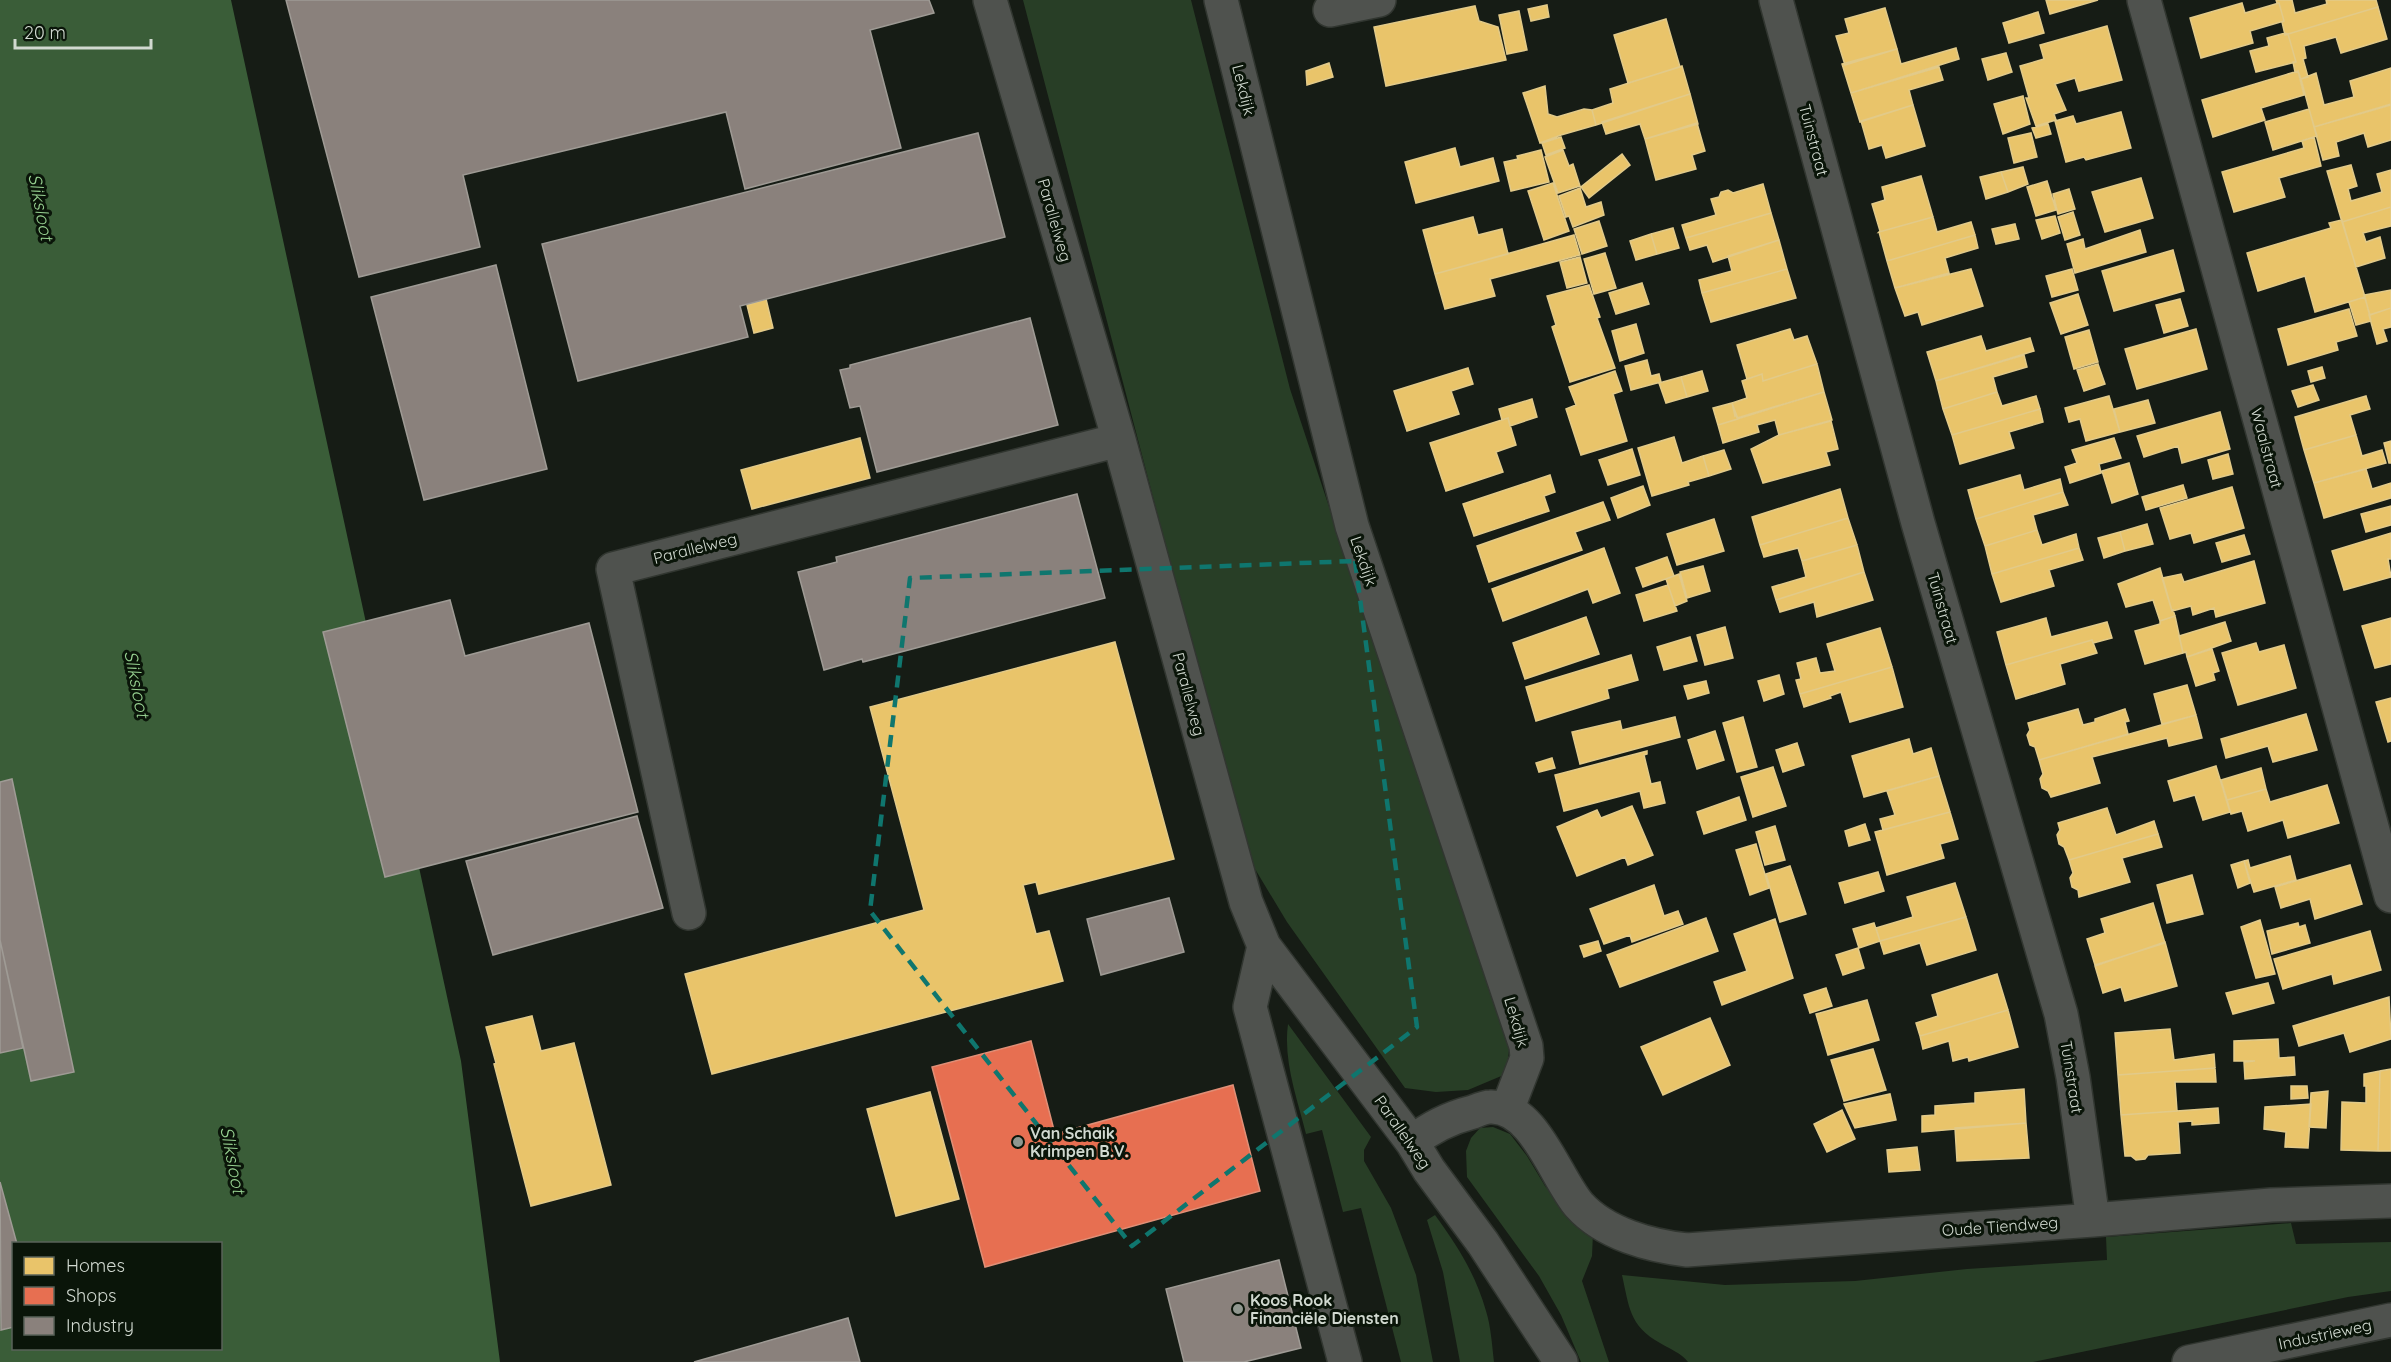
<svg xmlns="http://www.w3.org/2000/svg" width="2391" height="1362" font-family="Quicksand,sans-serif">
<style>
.green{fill:#283e26}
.water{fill:#3a5d38;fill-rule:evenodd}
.homes{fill:#e9c46a;stroke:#e2ca89;stroke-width:1.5}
.shops{fill:#e76f51;stroke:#e08f77;stroke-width:1.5}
.industry{fill:#8a817c;stroke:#9f9b95;stroke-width:1.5}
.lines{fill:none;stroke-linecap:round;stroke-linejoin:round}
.minor-casing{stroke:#313630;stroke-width:36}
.tertiary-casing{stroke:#313630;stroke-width:36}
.minor{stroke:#4f524e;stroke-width:33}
.tertiary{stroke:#4f524e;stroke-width:33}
.marked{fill:none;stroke:#0f766e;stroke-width:4.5;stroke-dasharray:12 8;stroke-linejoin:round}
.poi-dot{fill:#90978f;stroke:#0a1509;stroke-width:2}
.labels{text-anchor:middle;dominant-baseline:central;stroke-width:6;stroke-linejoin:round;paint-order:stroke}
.street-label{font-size:16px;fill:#d1d9d0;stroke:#0a1509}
.poi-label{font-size:16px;font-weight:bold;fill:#d1d9d0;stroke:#0a1509;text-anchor:start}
.water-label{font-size:18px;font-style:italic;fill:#97d191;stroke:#0a1509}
</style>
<rect width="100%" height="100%" fill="#161c15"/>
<path class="green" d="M1023,0h168l99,389 219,661 -3,24 -38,16 -32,2 -31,-4 -118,-166 -35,-58 -47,-168z
M1288,1024l83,113 -7,13v11l27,47 25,67 17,87h-32l-40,-154 -18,4 -21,-82 -16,4c-9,-36 -23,-73 -18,-110z
M1493,1127l17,7 17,22 18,30 25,29 23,18 -1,23 -10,25 27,81h-28l-20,-47 -22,-39 -72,-99 -1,-26 5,-13 9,-10z
M1435,1215c22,30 41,60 51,96 5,16 6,34 8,51h-34l-17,-90 -16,-52z
M2291,1223l5,21 95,-2v49l-43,6 -315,65h-345c-7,-9 -18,-13 -28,-19 -31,-17 -31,-37 -38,-68l103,10 130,-4 112,-12 140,-9 -1,-23z"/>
<path class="water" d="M0,0h231l230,1061 39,301h-500zM14,1244h206v104h-206z"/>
<path class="homes" d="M2046,0h52l-48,14z
M2276,0h16l3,13 32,-9 -1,-4h50l2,7 -93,28 -3,-13 2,-1 -5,-18h-2z
M2242,3l3,10 34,-10 5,18 -34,10 3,12 -52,15 -11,-40z
M1547,5l2,12 -18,4 -3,-12z
M1475,6l4,15 19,6 8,33 -120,26 -12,-59z
M2378,7l9,32 -46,14 -5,-16 -32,9 2,12 -3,1 5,18 -7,2 -3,-8 -3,1 -2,-10h3l-8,-28z
M1885,8l12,41 -52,16 -9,-29 13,-3 -4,-14z
M1519,11l8,39 -20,4 -8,-39z
M2038,12l6,21 -35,10 -6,-20z
M1666,19l14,48 -52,16 -14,-48z
M2107,26l15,54 -43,11 -4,-13 -20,6 11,26 -12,4 2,6 -20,6 -10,-28h3l-9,-32 24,-7 -4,-14z
M2285,33l3,1 8,28 -40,10 -6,-21 19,-5 -2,-8z
M1956,48l3,11 -108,34 -9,-29 55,-15 4,15z
M2006,53l6,19 -24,8 -6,-21z
M1329,63l4,14 -26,8 -1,-14z
M1682,66l8,28 -94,31 -4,-15 21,-7 -3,-14z
M1939,67l4,13 -34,10 4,15 -53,17 -9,-29z
M2391,68v36l-77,23 -13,-48 15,-6 8,32 30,-8 -4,-16z
M2298,71l6,24 -43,13 4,12 -52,17 -11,-37z
M1545,86l3,28 9,3 27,-8 8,1 4,15 -35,10 -21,8 -17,-50z
M1690,94l8,30 -53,15 -5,-15 -34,10 -4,-12z
M2023,96l7,28 -27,10 -9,-30z
M1913,105l12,41 -39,12 -4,-13 -13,4 -8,-28z
M2391,105v35l-23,7 -4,-14 -28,9 3,14 -16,4 -9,-33z
M2309,109l8,27 -44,14 -8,-28z
M2121,112l10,36 -45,12 -2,-3 -18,5 -11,-41 18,-5 3,8z
M1697,123l8,28 -13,4 4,14 -40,11 -11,-41z
M2048,124l3,10 -15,4 -4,-10z
M2031,133l6,24 -23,6 -6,-25z
M1561,137l4,11 -19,7 -4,-12z
M2314,137l7,29 -42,12 6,19 -51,15 -12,-40 82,-24 -2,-7z
M1455,148l5,19 33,-9 6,23 -83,22 -11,-41z
M1541,150l8,32 -38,9 -7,-29 14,-3 -1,-3z
M1563,150l6,16 4,-2 7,22 -22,7 -13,-36z
M1622,154l8,11 -41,33 -8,-11z
M2351,165l6,21 -9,3 3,12 31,-9 -5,-18 14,-4v37l-49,15 -15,-51z
M2023,167l5,17 -20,8 -7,-20z
M2001,172l7,20 -22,7 -6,-22z
M1921,176l12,41 -54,15 1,-1 -8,-27 13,-4 -3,-13z
M2141,178l12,40 -48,14 -13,-40z
M2047,181l9,29 -20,6 -9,-29z
M1553,183l16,48 -25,9 -16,-49z
M1763,184l8,29 -85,25 -4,-13 34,-10 -5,-16 8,-2 2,-5 7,-2 5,3z
M1580,188l6,19 15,-5 3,13 -31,12 -4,-11 -3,1 -7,-21z
M2069,189l6,20 -17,5 -5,-20z
M2391,207v19l-28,7 3,9 14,-5 5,21 -29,9 -14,-45z
M2073,212l7,23 -15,5 -7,-23z
M1771,213l8,27 -66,22 -6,-17 -17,5 -4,-12z
M2055,216l5,17 -18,6 -6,-19z
M1473,217l5,18 24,-6 6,25 -73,20 -12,-44z
M1933,217l4,15 34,-10 4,13 -88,26 -8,-29z
M2342,220l23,77 -50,15 -10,-36 -47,15 -11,-38 84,-25 -2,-5z
M1599,221l8,25 -25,8 -8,-25z
M2015,224l4,15 -23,5 -4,-15z
M1673,228l6,20 -22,6 -6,-20z
M2140,230l6,22 -71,21 -8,-29 16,-5 2,10z
M1651,234l6,20 -21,6 -6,-19z
M1574,235l6,20 -90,24 5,17 -50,13 -10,-35z
M1975,235l3,13 -33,10 4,15 -54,15 -8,-27z
M1779,240l8,29 -85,24 -3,-13 33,-9 -4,-15z
M2173,250l11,41 -70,20 -12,-40z
M1605,253l11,35 -22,6 -10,-35z
M1580,257l7,26 -20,5 -7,-26z
M1787,269l9,29 -85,24 -9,-29z
M1971,269l12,37 -61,19 -4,-13 -13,4 -10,-28z
M2072,269l6,21 -26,7 -6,-21z
M1642,283l7,21 -33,10 -7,-21z
M1589,285l11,32 -3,1 18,50 -45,14 -18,-55 4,-2 -9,-29z
M2391,290v18l-21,7 -6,-20z
M2078,294l10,31 -27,9 -11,-31z
M2365,297l6,24 -15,4 -7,-23z
M766,299l7,29 -19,5 -7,-28z
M2180,299l8,27 -24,7 -8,-28z
M2391,308v19l-8,2 4,12 -10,3 -8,-29z
M2349,309l8,27 -21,6 2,8 -50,15 -10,-36z
M1636,324l8,29 -24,8 -8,-30z
M1790,329l4,11 13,-4 10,28 -54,17 -1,-7 -15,5 -10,-34z
M2196,329l11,40 -70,20 -12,-40z
M2089,330l9,32 -24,7 -9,-32z
M1981,336l5,15 44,-13 4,13 -98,30 -9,-29z
M2024,355l3,12 -34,10 4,15 -54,17 -7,-28z
M1647,360l4,16 8,-2 2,8 -30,8 -6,-24z
M1817,364l7,28 -87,26 -1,-3 -1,1 -3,-13 15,-5 -5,-17 20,-7 1,7z
M2098,364l7,20 -21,7 -7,-21z
M2322,367l3,11 -14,4 -3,-11z
M1468,368l5,16 -22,7 8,23 -52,17 -13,-40z
M1615,371l7,20 -9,3 14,47 -46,14 -15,-46 10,-4 -7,-18z
M1702,371l6,20 -21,6 -6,-20z
M1681,377l6,20 -21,6 -7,-20z
M2313,385l6,15 -21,7 -6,-16z
M1824,392l8,28 -53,15 -4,-15 -18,5 2,7 -36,11 -5,-18z
M1997,392l5,14 34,-10 4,13 -88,26 -9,-26z
M2109,396l11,36 -34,9 -6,-22 -11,3 -4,-14z
M2366,396l4,13 -20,6 6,20 -52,15 -9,-33z
M1532,399l5,18 -27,9 -2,-8 -6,2 -3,-11z
M2148,400l7,23 -35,9 -6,-23z
M1732,403l6,16 -20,6 -5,-17z
M2040,409l3,13 -34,10 5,16 -54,16 -8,-29z
M2220,412l10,37 -48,14 -4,-17 -34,11 -7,-21z
M1508,418l8,27 -20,7 7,20 -57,19 -16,-48z
M1831,421l7,28 -12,3 4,13 -67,18 -12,-34 28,-14z
M2356,435l6,21 20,-6 4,13 -72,20 -10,-33z
M1674,437l8,26 21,-7 6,20 -21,6 1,3 -37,11 -14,-48z
M860,438l10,40 -118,31 -11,-39z
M2114,438l7,20 -22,6 2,9 -31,10 -5,-16 12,-4 -5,-13z
M2391,441v22h-2l-5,-20z
M1632,449l8,26 -32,10 -9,-25z
M1724,450l7,19 -22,7 -6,-20z
M2228,454l5,20 -20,5 -5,-19z
M2129,463l9,31 -26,9 -10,-32z
M2366,469l6,20 19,-6v15l-67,20 -10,-35z
M1550,475l5,17 -11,4 5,15 -75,25 -11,-32z
M2020,475l4,15 36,-11 3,13 -87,27 -8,-29z
M2183,485l4,13 -41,12 -4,-13z
M1643,486l7,19 -32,13 -7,-20z
M2232,487l12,41 -50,15 -3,-10 -21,6 -10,-31z
M1840,489l8,29 -88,27 -8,-28z
M2063,492l5,13 -35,10 4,15 -52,16 -9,-27z
M1603,502l7,18 -35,12 7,18 -93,32 -12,-36z
M2391,506v19l-25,7 -5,-18z
M1848,518l9,27 -55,16 -4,-13 -34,9 -4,-12z
M1714,519l10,32 -47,14 -10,-31z
M2147,524l6,20 -28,7 -5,-19z
M2037,530l5,15 34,-11 3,14 -87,26 -7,-28z
M2120,532l5,19 -21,7 -6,-20z
M2391,533v26h-3l3,18 -47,13 -12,-39z
M2244,535l6,19 -28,8 -6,-19z
M1857,545l7,27 -88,28 -4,-13 34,-10 -4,-16z
M1604,548l16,45 -27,10 -5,-14 -85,32 -11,-32z
M2079,548l4,12 -34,10 5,16 -53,16 -9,-28z
M1667,557l7,19 -31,11 -7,-19z
M2254,561l11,42 -49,14 -2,-9 -21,7 -2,-9 -19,5 -10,-33 19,-4 3,8z
M1703,566l7,25 -23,7 -7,-26z
M2160,568l12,43 1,-1 2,6 -15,5 -7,-21 -27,7 -8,-23z
M1864,572l9,28 -56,17 -3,-15 -34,10 -4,-12z
M1679,574l8,27 -12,5 -9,-27z
M1668,585l9,26 -33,10 -8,-26z
M2175,616l8,37 -38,11 -10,-33 25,-7v-3z
M1586,617l13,37 -74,25 -12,-36z
M2046,618l5,19 56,-15 5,16 -19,5 -1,-3 -86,25 -9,-33z
M2391,618v46l-16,4 -13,-42z
M2225,622l6,19 -44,16 -1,-5 -3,1 -4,-17z
M1725,627l8,31 -28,7 -8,-30z
M1880,628l12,39 -92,27 -4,-14 5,-1 -4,-16 19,-5 4,15 15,-2 -8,-27z
M1690,637l7,24 -33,9 -7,-23z
M2092,640l5,13 -37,11 5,20 -49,15 -10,-34z
M1115,642l59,217 -135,35 -3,-12 -13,3 13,49 13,-3 14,50 -351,93 -27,-100 239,-64 -54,-203z
M2256,643l3,9 25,-7 12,43 -58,17 -16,-52z
M2212,649l7,22 -6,2 2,7 -19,6 -9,-29z
M1631,655l7,25 -31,9 2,9 -73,23 -10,-34z
M1892,667l11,40 -53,15 -9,-30 -11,4 1,2 -27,9 -4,-13z
M1779,675l5,19 -20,7 -6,-20z
M1706,681l3,12 -21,6 -4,-13z
M2187,685l9,30 -34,9 -8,-30z
M2391,698v43l-3,1 -12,-40z
M2078,709l5,16 12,-3v-3l30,-10 4,12 -4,1 3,12 -89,26 -4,-13 -5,-2 -3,-10 3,-5 -2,-7z
M2306,714l11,36 -44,12 -5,-16 -42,12 -5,-19z
M2196,715l6,23 -33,8 -2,-8 -75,19 8,26 -49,14 -3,-6 -6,-3 -2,-9 3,-5 -4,-14z
M1675,717l5,20 -100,27 -8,-32 48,-11 2,9z
M1743,717l14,50 -20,5 -14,-49z
M1715,731l9,29 -27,9 -9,-29z
M1909,739l4,15 18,-6 8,28 -75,21 -12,-41z
M1797,743l7,22 -21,7 -7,-22z
M1647,751v3l-3,1 7,29 9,-2 5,21 -21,5 -4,-17 -76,20 -9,-36z
M1552,758l3,10 -16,4 -3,-9z
M2216,766l14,46 -27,8 -8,-25 -21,6 -6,-20z
M1773,767l13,39 -33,11 -12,-40z
M2261,768l5,21 -39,11 -6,-20z
M1939,776l11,36 -67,18 -3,-11 15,-4 -8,-24z
M2327,785l12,38 -51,15 -5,-18 -35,11 -6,-20 -11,3 -4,-14 39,-11 4,13z
M1739,797l7,23 -42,14 -7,-22z
M1632,806l21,49 -25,10 -3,-8 -48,19 -20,-49 40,-17 4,8z
M2107,808l9,27 38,-14 4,13 -89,26 -5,-13 -5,-3 -2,-9 3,-5 -2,-7z
M1950,812l8,27 -18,5 4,14 -57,17 -12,-43z
M1865,824l5,16 -21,6 -4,-15z
M1775,826l10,34 -20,5 -9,-33z
M2158,834l4,13 -40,11 8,24 -51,15 -1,-7 -6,-3 -2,-9 3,-5 -4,-13z
M1756,844l13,44 -19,7 -14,-45z
M2290,856l6,24 -42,12 -10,-31 4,-1 2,8z
M2244,861l6,22 -12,5 -7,-23z
M2350,865l12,39 -47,15 -5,-20 -29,9 -6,-21z
M1790,866l16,48 -26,8 -14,-48z
M1878,872l6,19 -39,12 -6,-20z
M2192,875l11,39 -36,9 -10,-38z
M1955,883l11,34 -86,24 -4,-13 37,-11 -6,-20z
M1654,885l10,31 14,-5 5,13 -51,18 -2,-7 -26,9 -14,-35z
M2153,903l12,40 -70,22 -8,-26 18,-6 -4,-14z
M1966,917l10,33 -49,15 -7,-22 -36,11 -4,-13z
M1706,918l12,33 -98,36 -13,-32z
M1775,919l18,59 -71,27 -8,-23 33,-11 -13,-37z
M2260,920l15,54 -19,4 -15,-51z
M1874,923l6,18 -21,7 -6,-19z
M2298,923l1,4 6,-2 5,18 -38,11 -5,-23z
M2370,931l11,39 -47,14 -2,-10 -49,15 -9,-30z
M1598,941l3,10 -17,6 -4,-11z
M2165,942l12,44 -52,15 -4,-14 -18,6 -8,-27z
M1858,948l6,20 -21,7 -7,-20z
M1997,974l11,36 -88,26 -4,-13 22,-7 -6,-21z
M2268,983l6,20 -41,11 -7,-21z
M1826,988l6,18 -22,7 -6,-18z
M2389,997l2,42 -41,13 -6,-19 -45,13 -6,-20z
M1867,1000l12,40 -51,15 -12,-41z
M2008,1010l10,37 -49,14 -1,-4 -15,4 -4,-20 -26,8 -3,-13z
M532,1016l9,35 33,-8 37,142 -80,21 -37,-142 2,-1 -10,-36z
M1710,1018l20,47 -67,30 -22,-48z
M2170,1029l4,31 40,-6 1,14 -97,7 -3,-42z
M2278,1039l1,19 15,-1 1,18 -50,4 -1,-17 11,-1h-21v-20z
M1873,1049l13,41 -42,11 -13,-41z
M2215,1068l1,14h-41l2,29 -56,4 -3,-40z
M2391,1069v82h-13l2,-80z
M2380,1071l-2,80 -37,-1 1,-48 24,1v-17h-2v-12z
M2291,1086h16l1,12 -17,1z
M2024,1089l2,34 -104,9v-16l13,-1v-9l40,-3v-10z
M2328,1091l-2,37 -17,-1 2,-34z
M930,1092l29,107 -63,17 -29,-107z
M1890,1094l6,26 -41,8 -11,-24z
M2311,1104l-3,44 -23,-1 1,-15 -22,-3 1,-22z
M2218,1108l1,15 -27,2v-4l-14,1 2,31 -32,2 -3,4 -9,1 -5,-4h-6l-4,-41z
M1842,1110l13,29 -28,13 -13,-28z
M2026,1123l3,35 -72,3 -2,-33z
M1917,1147l3,23 -31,2 -2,-22z"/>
<path class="shops" d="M1031,1041l24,93 178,-49 27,106 -275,76 -53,-200z"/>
<path class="industry" d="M286,0h643l5,13 -64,17 31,118 -156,41 -19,-77 -263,63 17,72 -121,30z
M978,133l27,104 -265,69 8,31 -170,44 -36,-137z
M496,265l51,204 -123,31 -53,-203z
M1030,318l28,107 -181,47 -17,-66 -10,2 -10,-38 10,-2v-3z
M1077,494l28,104 -242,64 -1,-3 -38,11 -26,-98 39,-10 -1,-5z
M450,600l15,56 124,-33 49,189 -253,65 -62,-245z
M12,779l62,293 -43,9 -31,-141v-158z
M637,816l26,92 -170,47 -27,-94z
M1169,898l15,54 -83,23 -14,-56z
M0,940l23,108 -23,5z
M0,1182l17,62h-3v83l-13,3z
M1279,1260l22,88 -57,14h-60l-18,-73z
M848,1318l12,44h-166z"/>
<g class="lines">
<defs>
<path id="minor" d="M990,0l129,440 127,462 18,44 148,196 17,28 54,73 78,119
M1221,0l131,526 174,520 1,12 -20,52
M1776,0l142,523 143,491 12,63 20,143
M2144,0l247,896
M1330,10l49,-10
M689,913l-76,-344 506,-129
M1264,946l-14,61 95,355
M1412,1142c19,-15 37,-24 61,-30 5,-2 12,-5 17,-5 44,-2 65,70 89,98 26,29 72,41 108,45l406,-30 178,-15 120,-4"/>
<path id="tertiary" d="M2189,1362l202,-42"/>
</defs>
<use href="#minor" class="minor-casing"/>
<use href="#tertiary" class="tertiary-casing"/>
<use href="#minor" class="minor"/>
<use href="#tertiary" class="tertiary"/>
</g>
<path class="marked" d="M1355,561l62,466 -285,219 -262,-335 40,-333z"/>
<g class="poi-dot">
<circle cx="1018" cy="1142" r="6"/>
<circle cx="1238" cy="1309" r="6"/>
</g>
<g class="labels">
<g class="street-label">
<text transform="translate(1244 90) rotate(76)">Lekdijk</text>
<text transform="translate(1814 140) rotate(75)">Tuinstraat</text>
<text transform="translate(1055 220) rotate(74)">Parallelweg</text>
<text transform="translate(2267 448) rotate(75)">Waalstraat</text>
<text transform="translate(695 548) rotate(-14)">Parallelweg</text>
<text transform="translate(1364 561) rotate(71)">Lekdijk</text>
<text transform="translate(1943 608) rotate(74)">Tuinstraat</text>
<text transform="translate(1189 694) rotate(75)">Parallelweg</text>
<text transform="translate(1517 1022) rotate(74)">Lekdijk</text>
<text transform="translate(2072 1077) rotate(81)">Tuinstraat</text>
<text transform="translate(1403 1132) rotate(55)">Parallelweg</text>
<text transform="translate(2000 1226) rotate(-4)">Oude Tiendweg</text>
<text transform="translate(2325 1334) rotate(-12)">Industrieweg</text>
</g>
<g class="poi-label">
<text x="1030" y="1133">Van Schaik<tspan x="1030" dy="18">Krimpen B.V.</tspan></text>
<text x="1250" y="1300">Koos Rook<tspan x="1250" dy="18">Financiële Diensten</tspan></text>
</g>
<g class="water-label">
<text transform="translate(41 207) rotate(79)">Sliksloot</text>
<text transform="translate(137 684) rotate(79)">Sliksloot</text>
<text transform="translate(233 1160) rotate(79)">Sliksloot</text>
</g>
</g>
<rect x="12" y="1242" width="210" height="108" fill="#0a1509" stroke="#5a6359" stroke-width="1.5"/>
<rect x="24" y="1257" width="30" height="18" fill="#e9c46a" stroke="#5a6359" stroke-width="1.5"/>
<text x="66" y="1272" font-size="18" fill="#d1d9d0">Homes</text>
<rect x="24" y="1287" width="30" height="18" fill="#e76f51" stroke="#5a6359" stroke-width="1.5"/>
<text x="66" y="1302" font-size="18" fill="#d1d9d0">Shops</text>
<rect x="24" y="1317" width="30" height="18" fill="#8a817c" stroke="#5a6359" stroke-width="1.5"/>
<text x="66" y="1332" font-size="18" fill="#d1d9d0">Industry</text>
<path d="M15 39v9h136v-9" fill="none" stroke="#d1d9d0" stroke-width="3"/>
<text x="24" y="39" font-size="18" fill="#d1d9d0" stroke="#0a1509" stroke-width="4.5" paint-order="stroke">20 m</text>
</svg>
